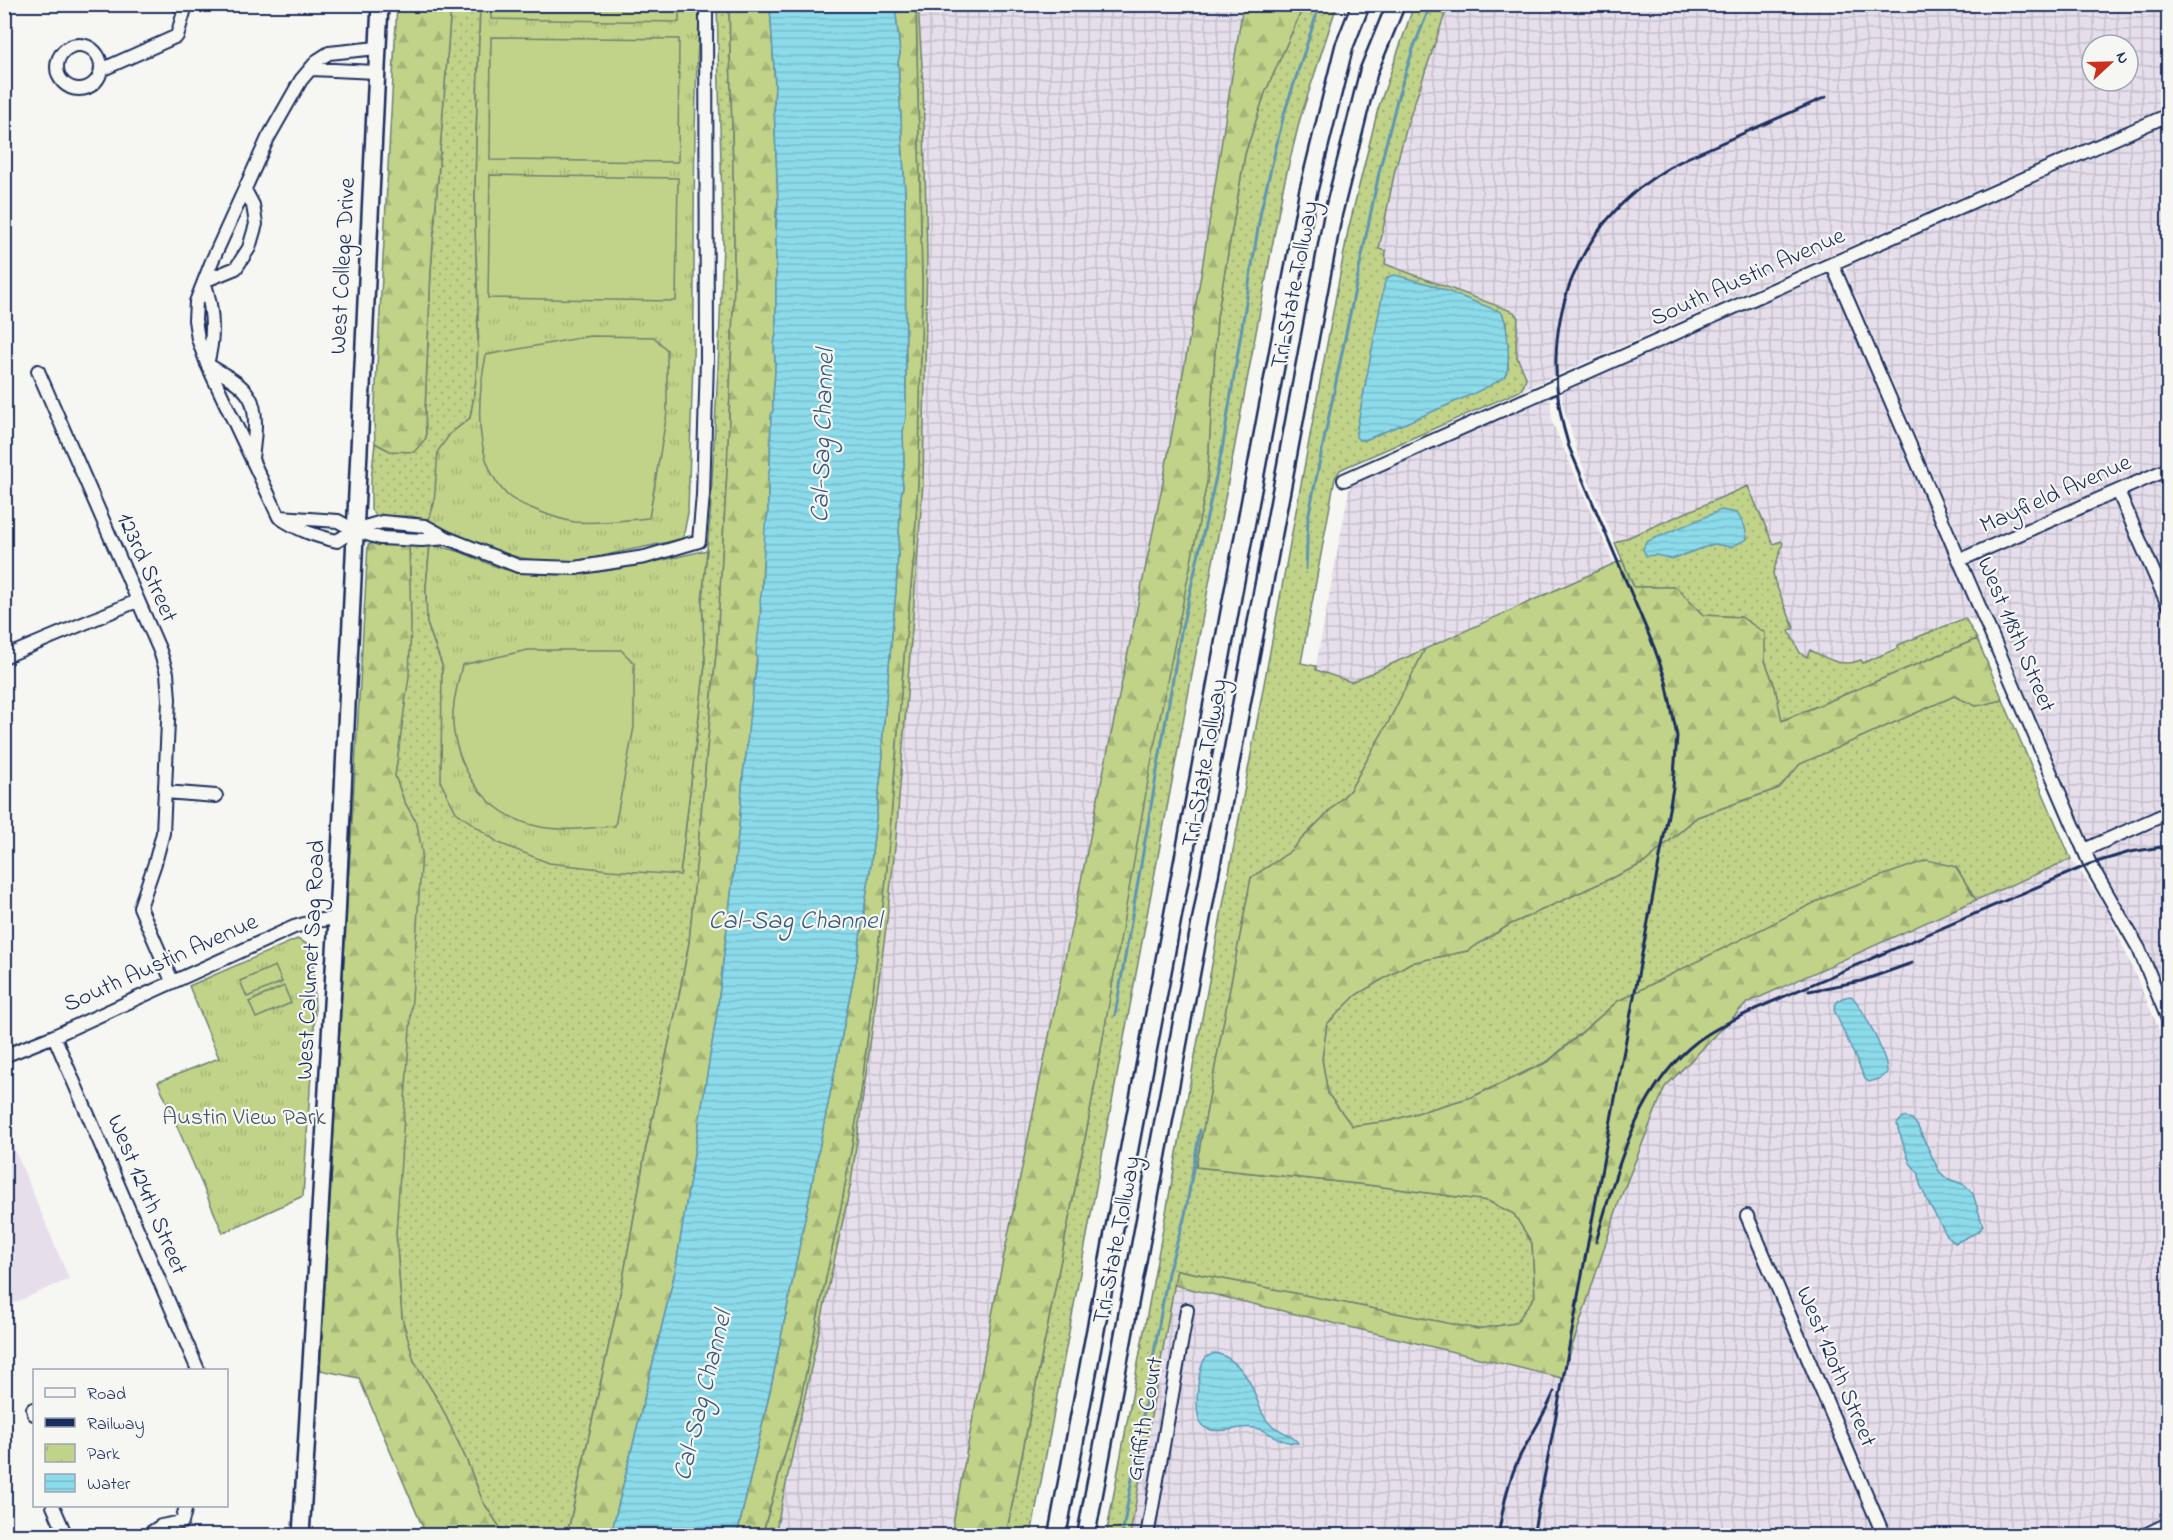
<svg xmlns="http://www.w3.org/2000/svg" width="2173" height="1540" font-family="'Indie Flower',sans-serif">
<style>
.built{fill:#e6dfeb}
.industrial{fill:url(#industrial-grid);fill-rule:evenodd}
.grass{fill:url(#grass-dots);stroke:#6e8173;stroke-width:1.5;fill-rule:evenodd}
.forest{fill:url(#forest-firs);stroke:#6e8173;stroke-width:1.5}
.park{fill:url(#park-tufts);stroke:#6e8173;stroke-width:1.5}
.garden{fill:#c0d388;stroke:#6e8173;stroke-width:1.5}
.water{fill:url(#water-rules);stroke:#5f96b2;stroke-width:1.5}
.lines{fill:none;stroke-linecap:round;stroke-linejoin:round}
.stream{stroke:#5f96b2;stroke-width:3}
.minor-casing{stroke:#1b2f5e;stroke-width:16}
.major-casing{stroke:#1b2f5e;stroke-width:20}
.highway-casing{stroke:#1b2f5e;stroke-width:21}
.minor{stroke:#f6f6f2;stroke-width:12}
.major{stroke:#f6f6f2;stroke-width:15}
.highway{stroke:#f6f6f2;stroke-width:16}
.rail{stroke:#1b2f5e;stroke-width:3}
.labels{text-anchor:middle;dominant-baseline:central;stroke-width:4.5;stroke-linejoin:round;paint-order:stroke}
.street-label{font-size:24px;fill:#1b2f5e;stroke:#f6f6f2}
.park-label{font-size:24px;fill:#445868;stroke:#f6f6f2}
.water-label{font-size:26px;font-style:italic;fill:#375a81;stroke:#f6f6f2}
</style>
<defs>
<pattern id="industrial-grid" width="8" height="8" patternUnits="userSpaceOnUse" patternTransform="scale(1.5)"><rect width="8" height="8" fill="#e6dfeb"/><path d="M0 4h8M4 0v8" fill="none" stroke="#c5c0cc"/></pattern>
<pattern id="grass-dots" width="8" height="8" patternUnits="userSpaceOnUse" patternTransform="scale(1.5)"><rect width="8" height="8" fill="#c0d388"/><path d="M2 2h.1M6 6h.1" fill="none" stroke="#a4b578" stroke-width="1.8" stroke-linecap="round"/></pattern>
<pattern id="forest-firs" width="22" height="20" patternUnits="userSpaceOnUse" patternTransform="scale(1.5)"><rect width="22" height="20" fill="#c0d388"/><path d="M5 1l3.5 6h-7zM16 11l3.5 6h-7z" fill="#a4b578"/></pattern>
<pattern id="park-tufts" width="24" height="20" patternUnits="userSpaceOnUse" patternTransform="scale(1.5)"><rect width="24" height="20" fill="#c0d388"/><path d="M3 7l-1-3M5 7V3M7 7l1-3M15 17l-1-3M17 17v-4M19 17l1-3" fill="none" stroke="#a4b578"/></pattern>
<pattern id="water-rules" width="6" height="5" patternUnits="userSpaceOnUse" patternTransform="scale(1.5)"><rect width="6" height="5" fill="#8cdbea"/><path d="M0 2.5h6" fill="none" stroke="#78bccb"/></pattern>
</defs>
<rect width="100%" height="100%" fill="#f6f6f2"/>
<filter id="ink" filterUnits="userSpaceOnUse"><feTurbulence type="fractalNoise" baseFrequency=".0167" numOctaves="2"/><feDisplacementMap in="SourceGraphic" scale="12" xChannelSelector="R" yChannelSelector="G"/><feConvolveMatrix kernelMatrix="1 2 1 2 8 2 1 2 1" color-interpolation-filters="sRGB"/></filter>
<g filter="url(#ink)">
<path class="built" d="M4,1124l65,155 -64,28h-1z"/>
<path class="industrial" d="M918,5h325l-42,270 -38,207 -167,812 -45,241 -176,1 76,-353 35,-255 10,-90 27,-354 4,-228 -4,-175z
M1448,5h720v101l-648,285 4,-6 2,-8 -9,-20 -1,-13 2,-26 -142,-57 19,-92 14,-50zM2092,45h36v36h-36z
M2168,122v878l-38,-83 -22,-32 -14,-33 -248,-578 1,-7 6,-7z
M1820,275l11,2 147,344 -13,-3 -8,1 -95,44 -1,-3 -10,4h-9l-32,-14 -3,7 -7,-4 -11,-23 5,-2 -21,-55 10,-26 -10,-3 -24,-58 -134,57 -36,-86 -17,-54v-14z
M1550,394l2,28 62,142 -263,118 -36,-12 34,-180 3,-6 6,-6z
M2071,859l35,48 62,143v485l-1038,1 44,-251 388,93 58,-179 45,-112 82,-84 55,-27z"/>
<path class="grass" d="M451,5h29c-2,71 -5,142 -5,213 1,67 9,134 -5,200l-20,16 -21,86 -18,-4h-34l-6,-6v-30l4,-37 15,8 36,-14 -1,-27 6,-140z
M717,5h12l5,208v72l-7,187 -10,171 -28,300 -12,63 -31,142 -24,137 -55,250h-62l-22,-33 -17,-43 -27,-57 -25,-41 -12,-43 -6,-85 21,-409 -13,-23 -9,-25 6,-47 9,-152 -1,-34 21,2 -4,42 1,36 15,42v41l238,169 25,-211 -3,-63 8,-84 8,-148 5,-125z
M916,5h2l5,76 4,175 -4,228 -27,354 -10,90 -35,255 -76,352 -13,1 38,-135 42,-199 19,-109 25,-214 18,-223 10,-101 5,-93 3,-180z
M1304,5h33l-37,114 -17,69 -252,1347 -25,1 82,-413 65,-376 54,-265 10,-165 28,-163 20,-61z
M1414,5h34l-39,114 -14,51 -16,79 7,2 -1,13 129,48 4,6 -2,26 1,13 9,20 -2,8 -4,6 -174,76 -6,3 -5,8 -34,185 15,3v4l35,12 74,-33 -36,72 -39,69 -62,63 -37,25 -55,289 172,18 120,16 26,13 18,29 3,53 -18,27 -40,6 -300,-59 -47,265 -24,1 242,-1305 30,-122zM1387,278l119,44 2,46 -6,11 -137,61h-6l-3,-7z
M1748,486l25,58 8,-3 2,2 -10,30 2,9 19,46 -5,3 11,22 7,4 3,-7c19,9 30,18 51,10l2,3 35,-15v-3l67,-27 12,21 -196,82 -6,-34 -10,-26 -1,-28 -23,-16 -38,-2 -27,-28h-42l-19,-44z
M1954,696l22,10 27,-6 68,159 -95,41 -20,-33 -120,25 -218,109 -70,60 -76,36 -82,24 -38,5 -24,-32 -6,-35 5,-35 29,-29 54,-32 57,-12 42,-26 135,-62 53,-46 82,-29 21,-24z"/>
<path class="forest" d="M397,5h54l-20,265 -6,140 1,28 -12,14 -24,-1 -15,-8 -1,-22z
M729,5h41l5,80 -1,20 4,97 -2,11v122c-4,10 0,22 -1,33 0,14 -3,28 -2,43 -4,8 -2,43 -3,54 0,6 -2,12 -2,18 -1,10 1,22 0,32 -3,24 -6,48 -6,73 0,10 -3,21 -1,31l-15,137 -2,9 -5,62 -22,186 -42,259 -64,263 -44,1 55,-251 24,-137 31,-142 12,-63 28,-300 10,-171 7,-187v-72z
M895,5h21l6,277 -3,180 -5,93 -10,101 -18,223 -25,214 -19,109 -42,199 -38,134 -25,1 35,-154 84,-417 14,-94 13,-116 -1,-12 14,-153 5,-95 2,-8 -1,-10 2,-10 -1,-36 3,-14 -1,-222 -7,-133 2,-8z
M1243,5h61l-39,88 -20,61 -28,163 -10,165 -53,265 -66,376 -82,412h-55l45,-241 167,-812 38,-207z
M378,541l31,2 2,82 -2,51 -14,100 9,25 13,23 5,28 -26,381 6,85 12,43 25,41 27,57 17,43 22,33h-79l-67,-157 -39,-8 48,-825z
M1622,560l12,27h42l27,28 38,2 24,16v28l10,26 7,34 195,-82 26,61 -27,6 -22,-10 -154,68 -21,24 -82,29 -53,46 -135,62 -42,26 -57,12 -54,32 -29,29 -5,35 6,35 24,32 38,-5 82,-24 76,-35 70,-61 218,-109 91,-32 29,7 20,33 -229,103 -82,84 -45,112 -58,179 -388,-93 3,-15 300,59 39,-6 19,-27 -3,-53 -18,-29 -26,-13 -120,-16 -172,-18 55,-289 37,-25 62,-63 39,-69 36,-72z"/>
<path class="park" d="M480,5h220c-6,96 -6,192 -6,288 0,73 -4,146 -6,220l-5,25c-20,6 -39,9 -59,13 -23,5 -45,11 -69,11 -45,-2 -87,-19 -126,-42l5,-16 4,-53 12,-17 20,-16c14,-66 6,-133 5,-200 0,-71 3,-142 5,-213z
M430,545c9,2 18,3 27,6 16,5 31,14 47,18 63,16 141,-5 203,-19l-5,51 3,63 -25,211 -71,-5 -60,-7 -50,-20 -43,-31 -15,-29 1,-118 -15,-42 -1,-36z
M297,939l10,5 6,19 2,50 -12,183 -80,37 -65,-151 61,-24 -30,-72z"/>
<path class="garden" d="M491,5h188v17l-188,-3z
M491,37l188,2 -1,123 -188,-2z
M490,175l188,3 -2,123 -188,-3z
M590,336l64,1 13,13v63l-18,105c-25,2 -49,6 -74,4 -13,-2 -27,-7 -39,-12 -10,-4 -21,-8 -29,-15 -35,-36 -30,-95 -21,-140z
M528,650h93l13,13v64l-19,99c-18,1 -37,4 -55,3 -57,-2 -96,-40 -106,-96 -4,-22 3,-46 8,-68z
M275,966l7,16 -35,15 -7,-16z
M284,986l7,17 -35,15 -7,-16z"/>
<path class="water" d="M770,5h125l5,49 -2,8 7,133 1,222 -3,14 1,36 -2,10 1,10 -2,8 -5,95 -14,153 1,12 -13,116 -14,94 -84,417 -35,153h-126l64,-263 42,-259 22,-186 5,-62 2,-9 3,-36 8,-59 -1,-8 5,-42 -1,-10 2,-12 3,-63 3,-11v-36l2,-13 1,-51 2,-4c-1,-15 2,-29 2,-43 1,-11 -3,-23 1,-33v-103l2,-30 -4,-97 1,-21z
M1395,275l34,9 72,28c7,9 10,54 4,64 -8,11 -120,55 -140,64h-6l-3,-3v-4l29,-152 5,-5z
M1721,510l16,3 8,14 2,12 -16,8 -17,-3 -42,15 -16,-4 -10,1 -3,-7 3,-7z
M1851,996c11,9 38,64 36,77l-8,6 -10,3 -4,-3 -31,-69c1,-10 8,-13 17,-14z
M1903,1117l9,2 5,6 22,46 7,7 19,7 8,9 10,32 -5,6 -23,11 -8,-7 -19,-34 -8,-18 -1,-10 -9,-11 -12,-34 -1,-5z
M1216,1353c21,6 33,24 40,44 3,8 6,18 12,25 8,9 25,12 30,21 -18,1 -27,-12 -43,-15 -15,-3 -36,8 -51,-1 -12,-8 -6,-55 0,-67 3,-4 7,-6 12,-7z"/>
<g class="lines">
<path class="stream" d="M1306,569l2,-51 72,-350 17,-68 16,-51 18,-45
M1115,1015l66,-383 41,-182 39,-240 23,-96 36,-110
M1122,1536l46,-263 17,-58 15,-85"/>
<defs>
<path id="minor" d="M57 67a22 22 0 1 1 44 0a22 22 0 1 1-44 0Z
M377,48l-48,5 -11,7 -17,20 -33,58 -56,123 -16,41 -1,18 3,19 9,25 72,153c19,13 36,19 58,24l17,-11 28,-8 43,4 22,12 71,28 57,2 70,-11 54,-16 4,-46 4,-135 -1,-356
M312,69l64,3
M101,70l76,-34 7,-24 -5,-8
M245,190l8,15 3,19 -7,24 -13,20 -32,13c9,27 11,55 3,83 14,9 33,18 42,32 10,15 5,46 3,62
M1832,264l258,600 49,85 29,70
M38,371l122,280 7,22 2,26 -6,134 -8,30 -15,44 32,74
M1344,480l824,-365
M2118,491l50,114
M280,517l58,4 16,9 26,8 42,2 25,-2
M1960,560l208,-91
M4,657l133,-56
M165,792l51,4
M2084,850l84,-37
M54,1036l144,334
M4,1056l50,-20 240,-109 21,-6 22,-3
M1747,1216l137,320
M33,1409l1,5
M53,1506l13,30
M146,1536l15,-10 21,-4 4,-16
M1147,1536l40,-226
M2143,1536l25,-12"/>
<path id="major" d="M301,1536l36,-618 43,-914"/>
<path id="highway" d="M1057,1536l251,-1344 36,-145 17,-43
M1086,1536l247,-1322 36,-144 27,-66"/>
</defs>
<use href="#minor" class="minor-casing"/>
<use href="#major" class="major-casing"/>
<use href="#highway" class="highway-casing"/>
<use href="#minor" class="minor"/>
<use href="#major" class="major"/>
<use href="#highway" class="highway"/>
<path class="rail" d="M1809,991l52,-10 51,-18
M1596,1242c21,-72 40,-154 103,-202 19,-14 40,-23 61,-33l330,-143 40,-12 38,-6
M1576,1307l97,-519 4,-52 -11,-55 -12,-34 -85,-200c-37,-118 5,-233 118,-289l139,-61
M1498,1536c5,-28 10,-57 23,-82 11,-21 24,-40 33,-62
M1533,1536l45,-236"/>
</g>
</g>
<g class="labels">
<g class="street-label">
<text transform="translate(344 266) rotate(-87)">West College Drive</text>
<text transform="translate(1748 278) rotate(-24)">South Austin Avenue</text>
<text transform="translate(1296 285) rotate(-79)">Tri-State Tollway</text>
<text transform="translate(2056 495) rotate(-24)">Mayfield Avenue</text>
<text transform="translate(146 568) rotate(66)">123rd Street</text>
<text transform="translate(2015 635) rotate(67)">West 118th Street</text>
<text transform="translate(1206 763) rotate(-80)">Tri-State Tollway</text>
<text transform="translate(312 960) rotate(-87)">West Calumet Sag Road</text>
<text transform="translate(161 964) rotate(-24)">South Austin Avenue</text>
<text transform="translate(146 1195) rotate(67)">West 124th Street</text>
<text transform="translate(1118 1240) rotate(-79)">Tri-State Tollway</text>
<text transform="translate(1835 1367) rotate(67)">West 120th Street</text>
<text transform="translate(1146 1419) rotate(-80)">Griffith Court</text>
</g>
<g class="park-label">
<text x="244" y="1118">Austin View Park</text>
</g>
<g class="water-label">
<text transform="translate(824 436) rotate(-88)">Cal-Sag Channel</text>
<text x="795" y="922">Cal-Sag Channel</text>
<text transform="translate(704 1396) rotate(-76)">Cal-Sag Channel</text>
</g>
</g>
<rect width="2173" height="1540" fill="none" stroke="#f6f6f2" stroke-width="24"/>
<rect x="12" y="12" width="2149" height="1516" fill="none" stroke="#1b2f5e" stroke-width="2" filter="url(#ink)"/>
<rect x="33" y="1369" width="195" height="138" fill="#f6f6f2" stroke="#9ea6b7" stroke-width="1.5"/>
<rect x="45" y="1388" width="30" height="9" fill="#f6f6f2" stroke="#9ea6b7" stroke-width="1.5"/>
<text x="87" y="1399" font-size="18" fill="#1b2f5e">Road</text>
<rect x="45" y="1418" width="30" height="9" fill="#1b2f5e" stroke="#9ea6b7" stroke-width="1.5"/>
<text x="87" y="1429" font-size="18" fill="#1b2f5e">Railway</text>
<rect x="45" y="1444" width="30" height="18" fill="url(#park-tufts)" stroke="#9ea6b7" stroke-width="1.5"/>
<text x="87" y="1459" font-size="18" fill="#1b2f5e">Park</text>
<rect x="45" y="1474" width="30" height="18" fill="url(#water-rules)" stroke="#9ea6b7" stroke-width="1.5"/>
<text x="87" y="1489" font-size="18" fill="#1b2f5e">Water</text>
<g transform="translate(2110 63) rotate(68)"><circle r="28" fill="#f6f6f2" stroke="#9ea6b7" stroke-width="1.5"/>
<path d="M0-4.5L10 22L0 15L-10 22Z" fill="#c8321e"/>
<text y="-9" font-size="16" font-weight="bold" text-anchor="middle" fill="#1b2f5e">N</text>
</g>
</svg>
